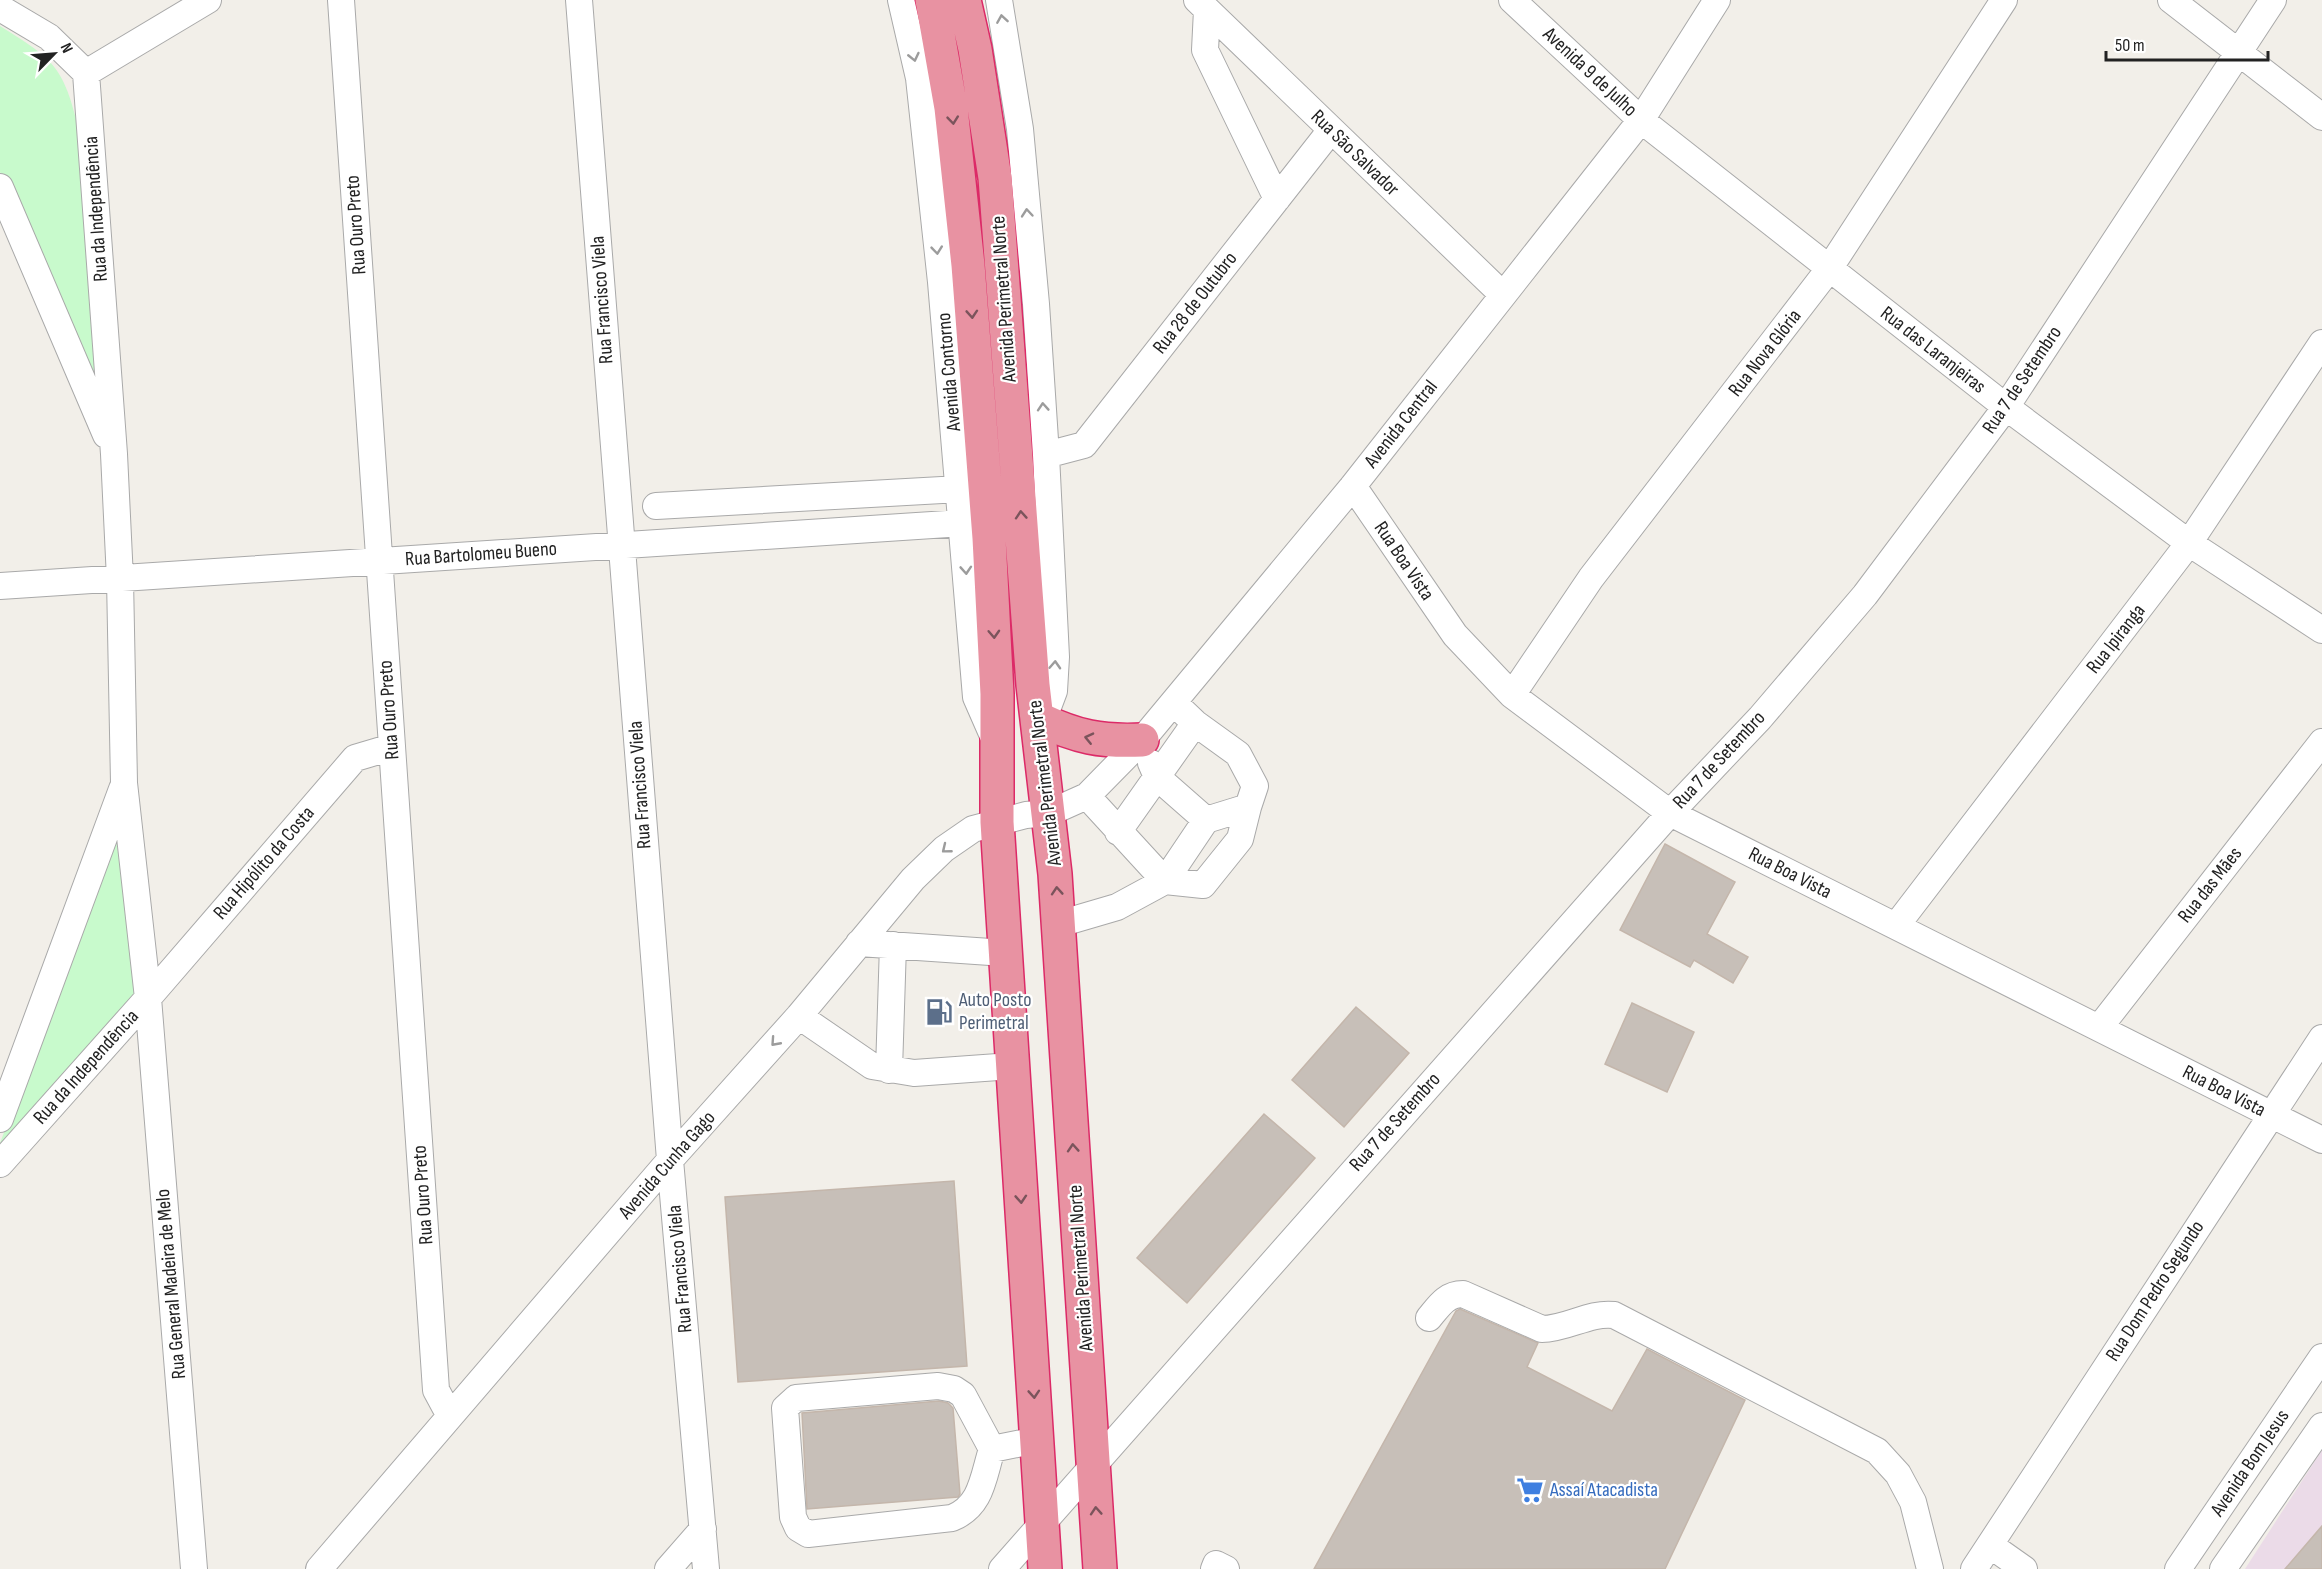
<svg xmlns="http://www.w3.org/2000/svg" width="2322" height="1569" font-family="'Sofia Sans Condensed',sans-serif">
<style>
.industrial{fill:#ebdbe8}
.park{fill:#c8facc}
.building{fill:#c7bfb8;stroke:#c4b6ab;stroke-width:1.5}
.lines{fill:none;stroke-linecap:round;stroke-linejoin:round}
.minor-casing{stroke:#a9a9a9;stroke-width:28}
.highway-casing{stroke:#dc2a67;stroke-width:36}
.minor{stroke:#fff;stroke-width:26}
.highway{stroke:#e892a2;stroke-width:33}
.oneway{stroke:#9c9c9c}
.oneway2{stroke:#7b545c}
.labels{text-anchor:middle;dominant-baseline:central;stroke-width:4.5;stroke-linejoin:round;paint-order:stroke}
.street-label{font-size:20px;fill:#222;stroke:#fff}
.service-label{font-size:20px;fill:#4e5e75;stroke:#fff;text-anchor:start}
.shop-label{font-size:20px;fill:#366cbe;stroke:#fff;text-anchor:start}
</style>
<rect width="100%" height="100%" fill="#f2efe9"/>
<path class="industrial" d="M2322,1450v119h-77z"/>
<path class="park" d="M0,26c47,30 62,36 76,93l23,268 -99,-215z
M116,840l25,157 -141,152v-6z"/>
<path class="building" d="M1665,844l70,38 -28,52 41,23 -15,26 -39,-23 -4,7 -70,-37z
M1632,1003l62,29 -27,60 -62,-28z
M1356,1007l53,46 -65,74 -52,-47z
M1264,1114l51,44 -128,145 -50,-45z
M954,1181l13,185 -229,16 -13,-185z
M1460,1309l78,34 -11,24 85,44 35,-62 98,51 -80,169h-351l142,-258z
M939,1401l9,2 5,5 7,86 -2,3 -151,12 -5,-96z
M2322,1526v43h-37z"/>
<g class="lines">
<defs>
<path id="minor" d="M341,0l95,1390 14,26
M579,0l91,1160 36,409
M901,0l18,78 22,204 35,415 18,41
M999,0l21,129 16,175 10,151 10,202 -2,34 -6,16 -9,12
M1197,0l306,295
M1512,0l129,120 365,287 183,136 133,87
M2171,0l151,117
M0,8l49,29 37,36 28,381 6,125 4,204 24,215 46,571
M1207,10l-2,40 72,149
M86,73l122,-73
M0,187l106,248
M1046,455l38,-10 247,-315
M1353,486l102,149 57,60 158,118 652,327
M656,506l304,-17
M0,586l963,-63
M1512,695l79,-117 238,-309 175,-269
M1151,763l6,14 49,43
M1087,796l78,85 38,4 37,-46 8,-32
M1118,832l77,-109
M1059,924l58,-17 48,-26 41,-61 42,-13 7,-21 -17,-32 -43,-31 -21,-20
M1896,926l293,-383 133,-200
M859,943l146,10
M799,1016l73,50 42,7 98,-7
M2099,1028l223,-286
M889,1070l4,-125
M0,1119l122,-330
M0,1164l148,-166 207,-240 37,-11
M1429,1318c10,-12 17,-24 34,-24l79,35c25,0 47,-17 72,-14l263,136 21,23 15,28 17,67
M938,1386l16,3 9,6 29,54c-9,28 -10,57 -40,69l-144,16 -10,-6 -5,-11 -8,-109 11,-10z
M992,1449l45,-9
M1990,1545l34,24
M319,1569l351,-409 129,-144 114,-137 31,-30 29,-20 53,-14 23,-2 38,-17 55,-56 211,-254 288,-366 76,-120
M668,1569l35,-40
M1002,1569l668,-756 90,-95 105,-123 141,-188 267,-407
M1214,1569l2,-5 10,5
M1974,1569l348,-531
M2178,1569l144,-212
M2223,1569l99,-143"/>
<path id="highway" d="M932,0l19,108 17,157 21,273 8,156v128l48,747
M964,0l11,49 20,129 38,507 22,189 45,695
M1039,719c38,18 62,23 103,21"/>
</defs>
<use href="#minor" class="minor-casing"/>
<use href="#highway" class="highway-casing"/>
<use href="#minor" class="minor"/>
<use href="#highway" class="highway"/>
</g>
<defs><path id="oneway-chevron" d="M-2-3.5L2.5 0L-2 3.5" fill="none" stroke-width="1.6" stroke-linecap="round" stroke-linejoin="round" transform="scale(1.5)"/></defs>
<g class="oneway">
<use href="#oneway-chevron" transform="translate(1002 19) rotate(-99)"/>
<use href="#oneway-chevron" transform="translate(914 57) rotate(77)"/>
<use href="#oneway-chevron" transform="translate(1027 213) rotate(-95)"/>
<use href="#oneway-chevron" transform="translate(937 250) rotate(84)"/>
<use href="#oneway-chevron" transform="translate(1043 407) rotate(-94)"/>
<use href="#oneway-chevron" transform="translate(966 570) rotate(86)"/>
<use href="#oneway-chevron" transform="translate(1055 665) rotate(-87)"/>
<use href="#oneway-chevron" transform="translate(946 849) rotate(141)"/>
<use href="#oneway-chevron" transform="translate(775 1042) rotate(132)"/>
</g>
<g class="oneway2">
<use href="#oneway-chevron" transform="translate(953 120) rotate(84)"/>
<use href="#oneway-chevron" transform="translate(972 314) rotate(86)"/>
<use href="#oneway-chevron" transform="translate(1021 515) rotate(-94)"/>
<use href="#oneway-chevron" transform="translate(994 634) rotate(87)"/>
<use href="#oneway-chevron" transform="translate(1089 738) rotate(-167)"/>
<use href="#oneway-chevron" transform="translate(1057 891) rotate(-94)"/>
<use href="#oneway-chevron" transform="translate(1073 1148) rotate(-94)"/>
<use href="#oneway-chevron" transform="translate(1021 1199) rotate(86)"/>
<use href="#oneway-chevron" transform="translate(1034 1394) rotate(86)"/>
<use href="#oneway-chevron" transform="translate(1096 1511) rotate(-94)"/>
</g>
<defs>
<symbol id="fuel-bare" viewBox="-9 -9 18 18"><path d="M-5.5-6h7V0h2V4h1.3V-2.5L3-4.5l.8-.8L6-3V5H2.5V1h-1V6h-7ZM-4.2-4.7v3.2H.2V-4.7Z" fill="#5c6f8a" stroke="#fff" stroke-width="2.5" paint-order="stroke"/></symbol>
<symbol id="supermarket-bare" viewBox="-9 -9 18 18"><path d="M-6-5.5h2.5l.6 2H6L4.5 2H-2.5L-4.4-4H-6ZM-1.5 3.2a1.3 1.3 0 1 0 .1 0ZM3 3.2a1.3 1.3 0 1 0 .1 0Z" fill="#3f7fe0" stroke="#fff" stroke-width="2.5" paint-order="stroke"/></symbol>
</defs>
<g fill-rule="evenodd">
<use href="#fuel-bare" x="920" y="993" width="38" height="38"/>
<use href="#supermarket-bare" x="1511" y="1471" width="38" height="38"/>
</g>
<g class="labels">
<g class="street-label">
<text transform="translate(1590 72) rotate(43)">Avenida 9 de Julho</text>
<text transform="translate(1355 153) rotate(44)">Rua São Salvador</text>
<text transform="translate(96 209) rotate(-94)">Rua da Independência</text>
<text transform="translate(356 225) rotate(-94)">Rua Ouro Preto</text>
<text transform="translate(1004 299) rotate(-94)">Avenida Perimetral Norte</text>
<text transform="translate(602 300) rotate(-94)">Rua Francisco Viela</text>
<text transform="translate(1195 303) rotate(-52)">Rua 28 de Outubro</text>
<text transform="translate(1933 350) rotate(38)">Rua das Laranjeiras</text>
<text transform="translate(1765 353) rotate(-52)">Rua Nova Glória</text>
<text transform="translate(949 372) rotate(-95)">Avenida Contorno</text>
<text transform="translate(2022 380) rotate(-56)">Rua 7 de Setembro</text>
<text transform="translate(1401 424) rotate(-52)">Avenida Central</text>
<text transform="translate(481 554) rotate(-4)">Rua Bartolomeu Bueno</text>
<text transform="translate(1404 561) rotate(56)">Rua Boa Vista</text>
<text transform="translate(2116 639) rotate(-52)">Rua Ipiranga</text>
<text transform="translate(389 710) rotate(-94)">Rua Ouro Preto</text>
<text transform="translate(1719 760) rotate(-47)">Rua 7 de Setembro</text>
<text transform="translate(1045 783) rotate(-97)">Avenida Perimetral Norte</text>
<text transform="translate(640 785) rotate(-94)">Rua Francisco Viela</text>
<text transform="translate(264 863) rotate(-49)">Rua Hipólito da Costa</text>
<text transform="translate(1790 873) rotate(27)">Rua Boa Vista</text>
<text transform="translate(2210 885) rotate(-52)">Rua das Mães</text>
<text transform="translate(86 1067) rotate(-48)">Rua da Independência</text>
<text transform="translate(2224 1091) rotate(27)">Rua Boa Vista</text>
<text transform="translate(1395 1122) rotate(-48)">Rua 7 de Setembro</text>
<text transform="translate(667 1165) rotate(-49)">Avenida Cunha Gago</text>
<text transform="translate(423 1195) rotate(-94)">Rua Ouro Preto</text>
<text transform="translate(1081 1268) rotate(-94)">Avenida Perimetral Norte</text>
<text transform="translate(680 1269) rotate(-95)">Rua Francisco Viela</text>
<text transform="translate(171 1284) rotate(-95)">Rua General Madeira de Melo</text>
<text transform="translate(2155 1291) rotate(-57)">Rua Dom Pedro Segundo</text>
<text transform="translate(2250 1463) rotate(-56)">Avenida Bom Jesus</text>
</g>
<g class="service-label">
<text x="959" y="1000">Auto Posto<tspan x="959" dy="23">Perimetral</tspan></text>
</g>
<g class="shop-label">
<text x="1550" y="1490">Assaí Atacadista</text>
</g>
</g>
<g transform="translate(54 54) rotate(65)" stroke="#ffffff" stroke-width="4.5" paint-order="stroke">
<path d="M0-4.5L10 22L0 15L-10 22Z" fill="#222222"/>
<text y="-9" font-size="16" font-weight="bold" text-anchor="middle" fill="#222222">N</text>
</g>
<path d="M2106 51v9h162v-9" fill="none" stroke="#222222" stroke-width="3"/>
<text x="2115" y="51" font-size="18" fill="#222222" stroke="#ffffff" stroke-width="4.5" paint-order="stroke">50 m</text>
</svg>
